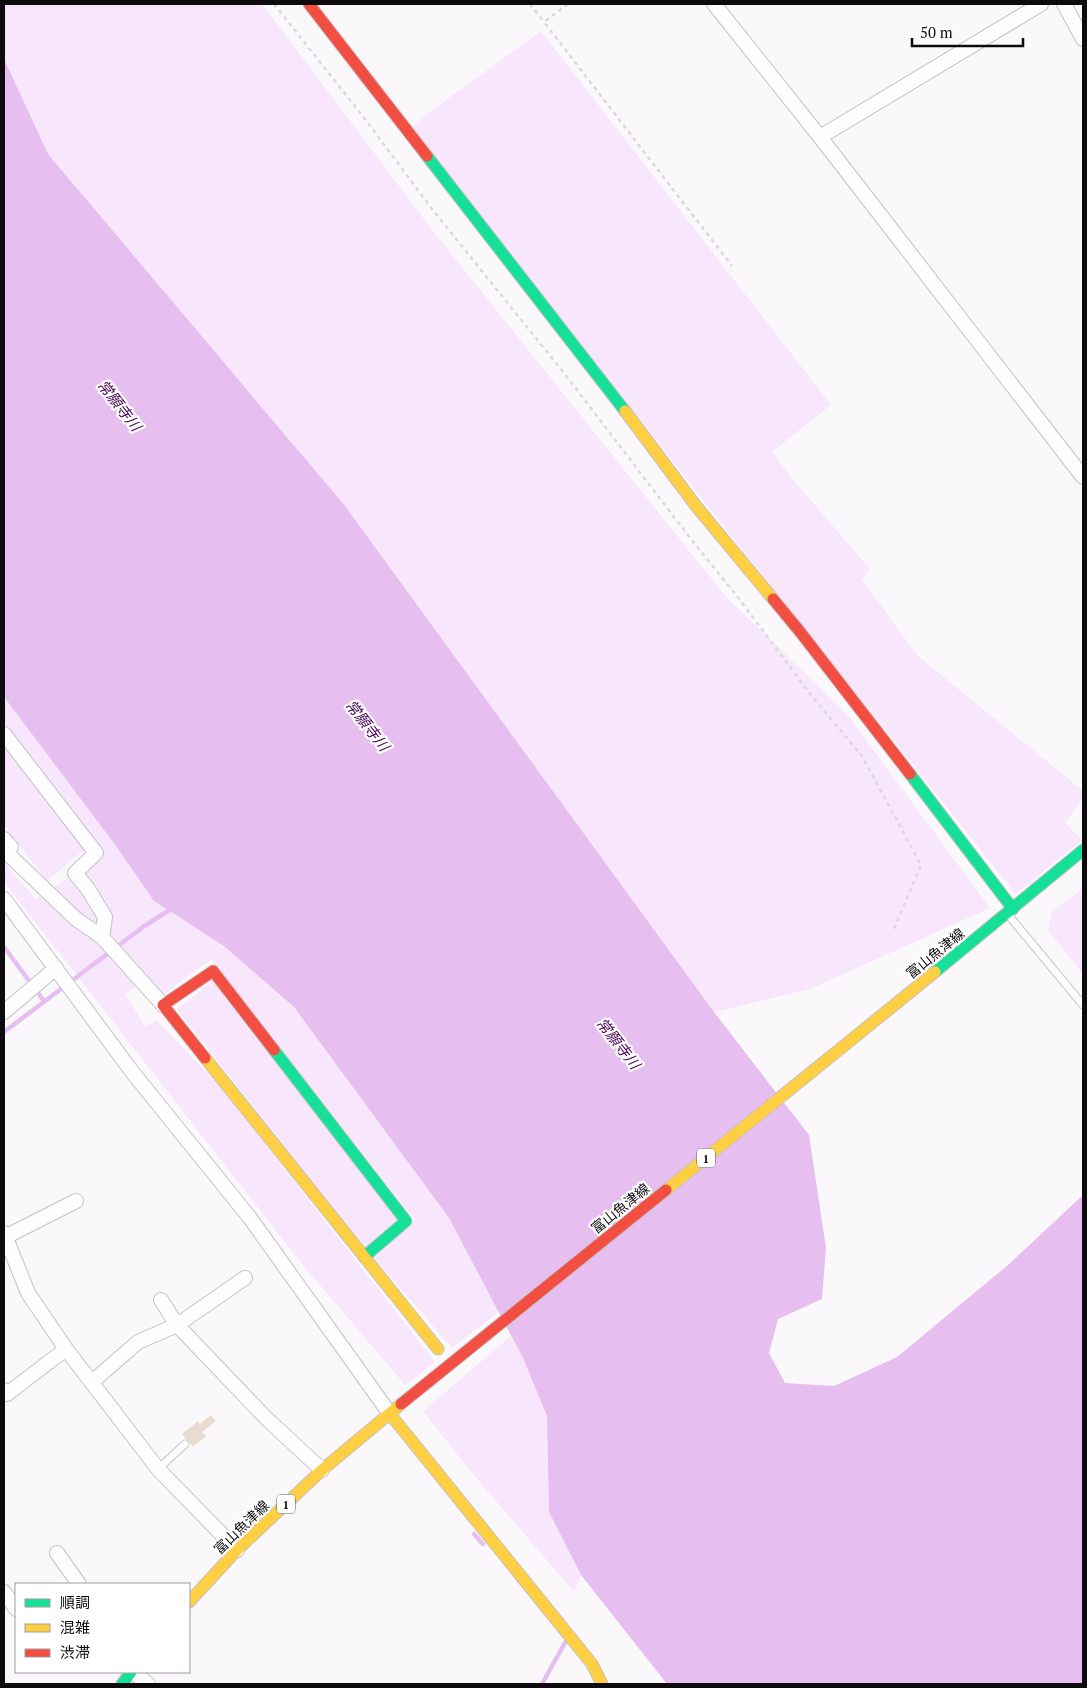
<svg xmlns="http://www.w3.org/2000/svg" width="1087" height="1688" font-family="'PT Serif','Noto Sans JP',serif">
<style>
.green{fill:#f7e6fc}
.water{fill:#e6bff0}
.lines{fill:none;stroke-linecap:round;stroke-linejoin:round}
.stream{stroke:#e6bff0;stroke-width:4.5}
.building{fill:#e7dccf}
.lane-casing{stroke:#c4c1c4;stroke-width:9}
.street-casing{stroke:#c4c1c4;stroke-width:16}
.fast-casing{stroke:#c4c1c4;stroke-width:13}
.slow-casing{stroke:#c4c1c4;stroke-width:13}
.jam-casing{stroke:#c4c1c4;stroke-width:13}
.path{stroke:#dad9da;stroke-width:2.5;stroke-dasharray:4 4;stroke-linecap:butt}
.lane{stroke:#fefeff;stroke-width:7}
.street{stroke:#fefeff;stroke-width:14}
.fast{stroke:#16e098;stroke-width:11}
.slow{stroke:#ffcf43;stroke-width:11}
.jam{stroke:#f24e42;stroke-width:11}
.labels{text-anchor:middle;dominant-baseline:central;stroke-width:4.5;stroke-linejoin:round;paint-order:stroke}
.shield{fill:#fff;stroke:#565457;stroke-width:1}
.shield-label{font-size:12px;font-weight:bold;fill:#0e0b0f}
.street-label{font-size:14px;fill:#0e0b0f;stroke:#fff}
.water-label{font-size:15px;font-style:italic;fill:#490358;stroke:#fff}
</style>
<rect width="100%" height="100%" fill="#fbf8fc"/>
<path class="green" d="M4,4h258l171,227 294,367 119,115 144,195 -180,81 -96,23 -363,-498 -303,-360 -44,-95z
M541,31l290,374 -59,47 18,24 80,93 -8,11 56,76 164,134v9l-17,24 17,17 -66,54 -263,-330 -341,-436 15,-14z
M4,697l112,149 38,55 70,45 70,61 155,211 50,94 -47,36 -78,-90 41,-38 -204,-261 -48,36 -15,-16 -23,15 20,32 12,-5 61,63 217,278 -30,23 -103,-121 -298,-382v-19l32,36 66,-44 -98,-131z
M4,745l80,105 -37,31 -43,-55z
M1083,888v86l-35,-44 4,-18z
M214,980l185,238 -35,31 -187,-240z
M511,1336l12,22 24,58 2,96 32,63 -7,17 -107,-125 -44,-56z"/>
<path class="water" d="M4,59l44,95 297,352 369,506 95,123 17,113 -4,51 -44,20 -9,34 16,30 49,3 63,-29 111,-92 75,-70v489h-416l-86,-109 -32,-63 -2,-96 -24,-58 -74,-140 -155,-211 -70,-61 -70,-45 -38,-55 -112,-149z"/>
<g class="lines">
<path class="stream" d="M4,947l40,54
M4,1032l139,-105 31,-20
M474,1534l9,10
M542,1684l24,-43"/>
</g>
<path class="building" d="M211,1415l5,6 -14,11 4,4 -13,11 -11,-13 16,-13 2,3z"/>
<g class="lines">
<defs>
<path id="lane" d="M1010,917l73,88
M158,1469l27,-25"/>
<path id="street" d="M714,4l106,133 263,340
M1064,4l19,35
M820,137l221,-133
M4,734l92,119 -21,20 13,16 17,28 -3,20 61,68
M4,839l7,8 -5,5 -2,-1
M6,852l70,67 26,18
M4,899l129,174 117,145 140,196
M4,1012l52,-44
M4,1233l24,60 38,56 92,120 79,81
M5,1237l71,-36
M161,1300l16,25 89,93 56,52
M92,1382l46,-40 39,-17 68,-47
M4,1390l3,4 59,-45
M57,1553l22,31
M4,1592l12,17
M133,1672l15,12"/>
<path id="fast" d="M427,156l198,255
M910,774l103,135
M935,972l148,-122
M274,1050l132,171 -42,36
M122,1684l9,-12"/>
<path id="slow" d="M625,411l71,95 77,93
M205,1058l233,291
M666,1190l269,-218
M390,1414l202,250 10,20
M189,1602l48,-52 85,-80 79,-66"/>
<path id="jam" d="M309,4l118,152
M773,599l28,34 109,141
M205,1058l-42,-53 50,-34 61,79
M401,1404l265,-214"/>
</defs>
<use href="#lane" class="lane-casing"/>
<use href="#street" class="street-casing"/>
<use href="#fast" class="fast-casing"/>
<use href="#slow" class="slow-casing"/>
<use href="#jam" class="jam-casing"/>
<path class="path" d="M274,4l91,115 67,90 132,164 130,170 43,53 73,98 52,62 59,109 -28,66
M530,4l14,18
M568,4l-24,18 188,244"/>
<use href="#lane" class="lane"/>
<use href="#street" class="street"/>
<use href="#fast" class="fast"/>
<use href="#slow" class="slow"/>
<use href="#jam" class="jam"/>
</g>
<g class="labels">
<g class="shield">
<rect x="697" y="1148.5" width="18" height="19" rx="4"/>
<rect x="277" y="1494.5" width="18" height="19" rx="4"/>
</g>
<g class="shield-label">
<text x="706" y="1158">1</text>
<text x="286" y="1504">1</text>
</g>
<g class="street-label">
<text transform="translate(935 953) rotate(-39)">富山魚津線</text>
<text transform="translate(620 1208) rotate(-39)">富山魚津線</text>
<text transform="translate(241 1527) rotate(-44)">富山魚津線</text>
</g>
<g class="water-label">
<text transform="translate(120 405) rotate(52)">常願寺川</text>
<text transform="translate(368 725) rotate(52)">常願寺川</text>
<text transform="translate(619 1043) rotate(52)">常願寺川</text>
</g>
</g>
<rect width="1087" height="1688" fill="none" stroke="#0e0b0f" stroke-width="10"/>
<rect x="15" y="1583" width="175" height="90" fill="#ffffff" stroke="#9f9d9f"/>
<rect x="25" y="1599" width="25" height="8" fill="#16e098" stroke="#9f9d9f"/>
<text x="60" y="1608" font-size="15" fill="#0e0b0f">順調</text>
<rect x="25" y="1624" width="25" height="8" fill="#ffcf43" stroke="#9f9d9f"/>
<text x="60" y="1633" font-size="15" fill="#0e0b0f">混雑</text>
<rect x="25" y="1649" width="25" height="8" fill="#f24e42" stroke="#9f9d9f"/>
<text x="60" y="1658" font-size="15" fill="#0e0b0f">渋滞</text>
<path d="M912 38v8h111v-8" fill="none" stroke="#0e0b0f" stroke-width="2.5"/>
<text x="920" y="38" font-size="15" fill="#0e0b0f" stroke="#ffffff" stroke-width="4" paint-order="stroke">50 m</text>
</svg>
